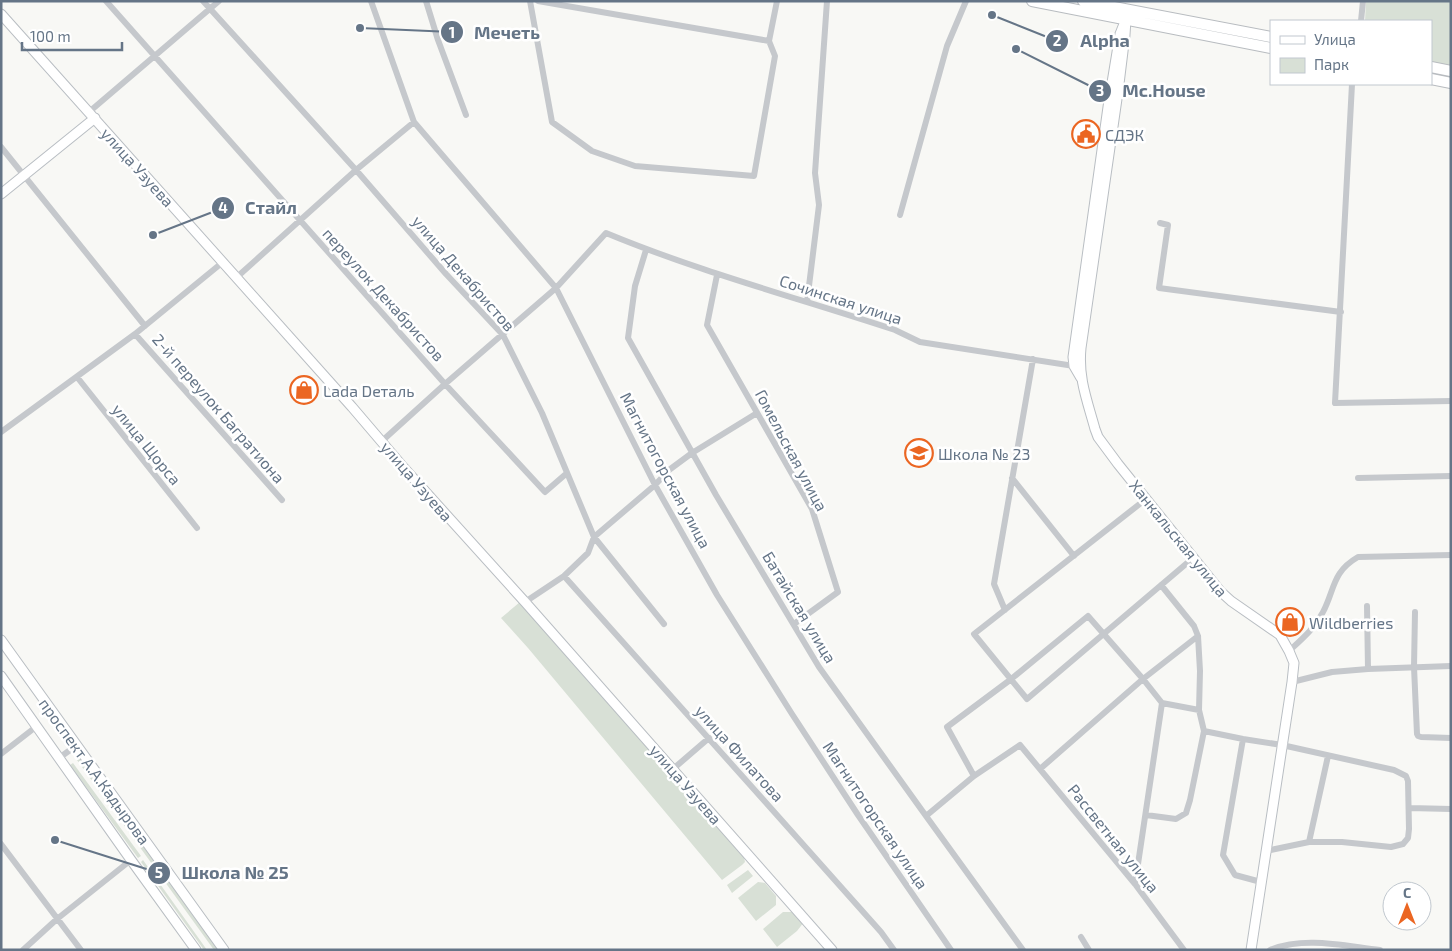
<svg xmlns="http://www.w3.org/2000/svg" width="1452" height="951" font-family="'Exo 2',sans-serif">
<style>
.green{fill:#d8e0d6}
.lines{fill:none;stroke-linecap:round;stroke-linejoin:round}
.secondary-casing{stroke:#b9bec3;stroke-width:11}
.primary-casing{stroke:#b8bcc0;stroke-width:12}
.street{stroke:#c5c8cc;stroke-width:6}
.secondary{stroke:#fff;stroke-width:9}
.primary{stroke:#fff;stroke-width:10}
.labels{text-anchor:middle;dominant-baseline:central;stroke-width:5;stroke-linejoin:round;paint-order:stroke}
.poi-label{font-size:16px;fill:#657587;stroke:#fff;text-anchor:start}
.street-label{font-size:16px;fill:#657587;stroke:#fff}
.leader{fill:none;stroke:#657587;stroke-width:2}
.callout-dot{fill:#657587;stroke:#fff;stroke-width:2}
.mark-label{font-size:15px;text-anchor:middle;font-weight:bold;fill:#fff}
.callout-label{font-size:18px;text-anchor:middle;font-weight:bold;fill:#657587;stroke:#fff;stroke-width:5;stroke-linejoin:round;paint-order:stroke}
</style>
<rect width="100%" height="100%" fill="#f8f8f5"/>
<path class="green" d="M1366,1h85v67l-20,-4v-43h-66z
M520,602l223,250 2,10 -3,3 -20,15 -194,-232 -27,-30z
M80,758l138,192h-4l-137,-190z
M73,763l68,93 -3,2 -68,-93z
M143,860l64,90h-3l-63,-88z
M748,870l5,6 -21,17 -5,-8z
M758,882l7,1 11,13v9l-20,16 -18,-23z
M783,912h12l9,10 -7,9 -20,16 -14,-18z"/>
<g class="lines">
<defs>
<path id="secondary" d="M1,14l351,393 52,61 121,134 307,348
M1,194l94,-76
M1081,378l-7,-12 -1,-9 35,-250 12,-73 6,-15 -1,16 -7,57 -37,256c-3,30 6,52 14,81l3,8 20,27 102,127 11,10 49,34 9,16 5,12 -2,19 -41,268
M1,640l223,310
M1,676l130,184 65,90"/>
<path id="primary" d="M1032,1l239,47
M1083,1l188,36
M1431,67l20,4
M1431,79l20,4"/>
</defs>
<use href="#secondary" class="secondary-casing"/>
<use href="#primary" class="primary-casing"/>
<path class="street" d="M106,1l339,383 100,108 22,-19
M203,1l153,169 90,104 57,61 39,78 52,124 70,87
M371,1l43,121 142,166 99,197 62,110 75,119 66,101 93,135
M426,1l12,39 28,75
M530,1l22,121 40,29 43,15 119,10 21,-120 -6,-15 8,-40
M538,1l231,40
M1361,21l2,-20
M1352,84l-17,319 116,-2
M89,112l130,-111
M1,147l144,179
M900,215l47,-169 19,-45
M1160,223l8,2 -9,63 182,24
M646,250l-11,36 -7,52 88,157 103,172 107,149 97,134
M717,275l-10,50 105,184 26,83 -44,32
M237,277l119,-107 58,-48
M807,302l12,-97 -4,-32 12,-172
M135,334l147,166
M77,377l120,151
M1,432l134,-98 88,-72
M382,441l63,-57 111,-96 50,-55c94,39 192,65 289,97l25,12 154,24
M1012,478l62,78
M1358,478l93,-2
M1146,499l-172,135 53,65 166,-141
M564,576l317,356 13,18
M525,602l39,-26 24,-23 6,-16 61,-52 14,-15 23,-17 65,-40
M1367,606l1,63
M1005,610l-11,-26 39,-225
M1415,612l-1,55 3,67 1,2 3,1 30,1
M1289,651c13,-12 26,-23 34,-39 12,-23 9,-40 35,-55l93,-2
M1292,682l40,-10 36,-3 83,-3
M1204,731l39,8 39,6 112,25 12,6 2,5 1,48 -1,9 -5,6 -12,3 -49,-5h-33l-43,9
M1243,739l-20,116 12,20 26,7
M1,754l36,-28
M59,758l18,-13
M673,769l36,-31
M1040,769l103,-90 55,-43
M974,776l-27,-49 63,-47 78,-64 55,63 19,24 37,7
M1409,808l42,1
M1146,815l30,4 10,-6 4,-13 14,-69 -5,-21 1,-39 -2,-35 -4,-10 -33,-41
M926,816l48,-40 46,-31 115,139 49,66
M1309,842l19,-86
M1,844l80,106
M1135,884l27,-181
M1081,937l8,13
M23,950l34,-31 74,-59
M1270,950c34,-14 74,-4 110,0"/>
<use href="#secondary" class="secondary"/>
<use href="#primary" class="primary"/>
</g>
<defs>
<symbol id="civic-ring" viewBox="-11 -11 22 22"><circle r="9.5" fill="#fff" stroke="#eb6622" stroke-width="1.5"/><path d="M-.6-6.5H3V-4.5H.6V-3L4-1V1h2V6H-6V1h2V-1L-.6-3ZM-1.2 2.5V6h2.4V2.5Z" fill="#eb6622"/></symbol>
<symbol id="shop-ring" viewBox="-11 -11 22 22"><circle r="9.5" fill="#fff" stroke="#eb6622" stroke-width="1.5"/><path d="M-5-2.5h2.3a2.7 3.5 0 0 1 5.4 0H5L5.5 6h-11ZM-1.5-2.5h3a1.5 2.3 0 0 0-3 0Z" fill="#eb6622"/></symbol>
<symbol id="school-ring" viewBox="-11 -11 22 22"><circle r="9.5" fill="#fff" stroke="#eb6622" stroke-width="1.5"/><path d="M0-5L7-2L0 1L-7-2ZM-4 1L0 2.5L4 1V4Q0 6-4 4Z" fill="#eb6622"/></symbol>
</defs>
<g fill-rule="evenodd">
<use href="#civic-ring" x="1070" y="118" width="32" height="32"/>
<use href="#shop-ring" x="288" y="374" width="32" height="32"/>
<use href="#school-ring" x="903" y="437" width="32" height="32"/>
<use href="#shop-ring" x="1274" y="606" width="32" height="32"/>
</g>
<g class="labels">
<g class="poi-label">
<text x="1105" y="134">СДЭК</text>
<text x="323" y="390">Lada Dеталь</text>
<text x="938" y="453">Школа № 23</text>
<text x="1309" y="622">Wildberries</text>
</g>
<g class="street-label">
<text transform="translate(138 167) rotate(48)">улица Узуева</text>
<text transform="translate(464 273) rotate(49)">улица Декабристов</text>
<text transform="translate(384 294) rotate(48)">переулок Декабристов</text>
<text transform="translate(841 299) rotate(18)">Сочинская улица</text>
<text transform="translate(219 408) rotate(49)">2-й переулок Багратиона</text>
<text transform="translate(147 444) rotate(51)">улица Щорса</text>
<text transform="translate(792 450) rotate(62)">Гомельская улица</text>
<text transform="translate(666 470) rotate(62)">Магнитогорская улица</text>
<text transform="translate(417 481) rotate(49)">улица Узуева</text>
<text transform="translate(1179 538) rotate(51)">Ханкальская улица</text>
<text transform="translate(800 607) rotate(59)">Батайская улица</text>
<text transform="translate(740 753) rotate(48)">улица Филатова</text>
<text transform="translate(95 771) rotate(54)">проспект А.А.Кадырова</text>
<text transform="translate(686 784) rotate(49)">улица Узуева</text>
<text transform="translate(876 815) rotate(56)">Магнитогорская улица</text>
<text transform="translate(1114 838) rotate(51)">Рассветная улица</text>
</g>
</g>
<path class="leader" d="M360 28L452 32M992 15L1057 41M1016 49L1100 91M153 235L223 208M55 840L159 873"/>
<g class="callout-dot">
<circle cx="360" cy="28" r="5"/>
<circle cx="992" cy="15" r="5"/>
<circle cx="1016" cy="49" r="5"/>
<circle cx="153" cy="235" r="5"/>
<circle cx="55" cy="840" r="5"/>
<circle cx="452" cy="32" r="12"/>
<circle cx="1057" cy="41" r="12"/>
<circle cx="1100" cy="91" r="12"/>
<circle cx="223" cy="208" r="12"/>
<circle cx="159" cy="873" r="12"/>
</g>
<g class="mark-label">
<text x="452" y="38">1</text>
<text x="1057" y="46">2</text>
<text x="1100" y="96">3</text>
<text x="223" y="213">4</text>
<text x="159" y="878">5</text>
</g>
<g class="callout-label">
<text x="507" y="39">Мечеть</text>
<text x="1105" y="47">Alpha</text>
<text x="1164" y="97">Mc.House</text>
<text x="271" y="214">Стайл</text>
<text x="235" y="879">Школа № 25</text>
</g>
<rect width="1452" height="951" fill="none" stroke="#657587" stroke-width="5"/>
<rect x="1270" y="20" width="162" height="65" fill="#ffffff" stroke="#c1c8cf"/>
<rect x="1280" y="36" width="25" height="8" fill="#ffffff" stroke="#c1c8cf"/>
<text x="1314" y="45" font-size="15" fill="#657587">Улица</text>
<rect x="1280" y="58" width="25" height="15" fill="#d8e0d6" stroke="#c1c8cf"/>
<text x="1314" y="70" font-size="15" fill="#657587">Парк</text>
<g transform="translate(1407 906)"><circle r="24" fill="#ffffff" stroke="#c1c8cf"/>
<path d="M0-4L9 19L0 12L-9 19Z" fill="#eb6622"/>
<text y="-8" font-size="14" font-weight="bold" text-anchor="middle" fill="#657587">С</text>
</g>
<path d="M22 42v8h100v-8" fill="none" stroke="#657587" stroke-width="2.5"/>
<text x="30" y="42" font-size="15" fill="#657587" stroke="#ffffff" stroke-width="4" paint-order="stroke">100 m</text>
</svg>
